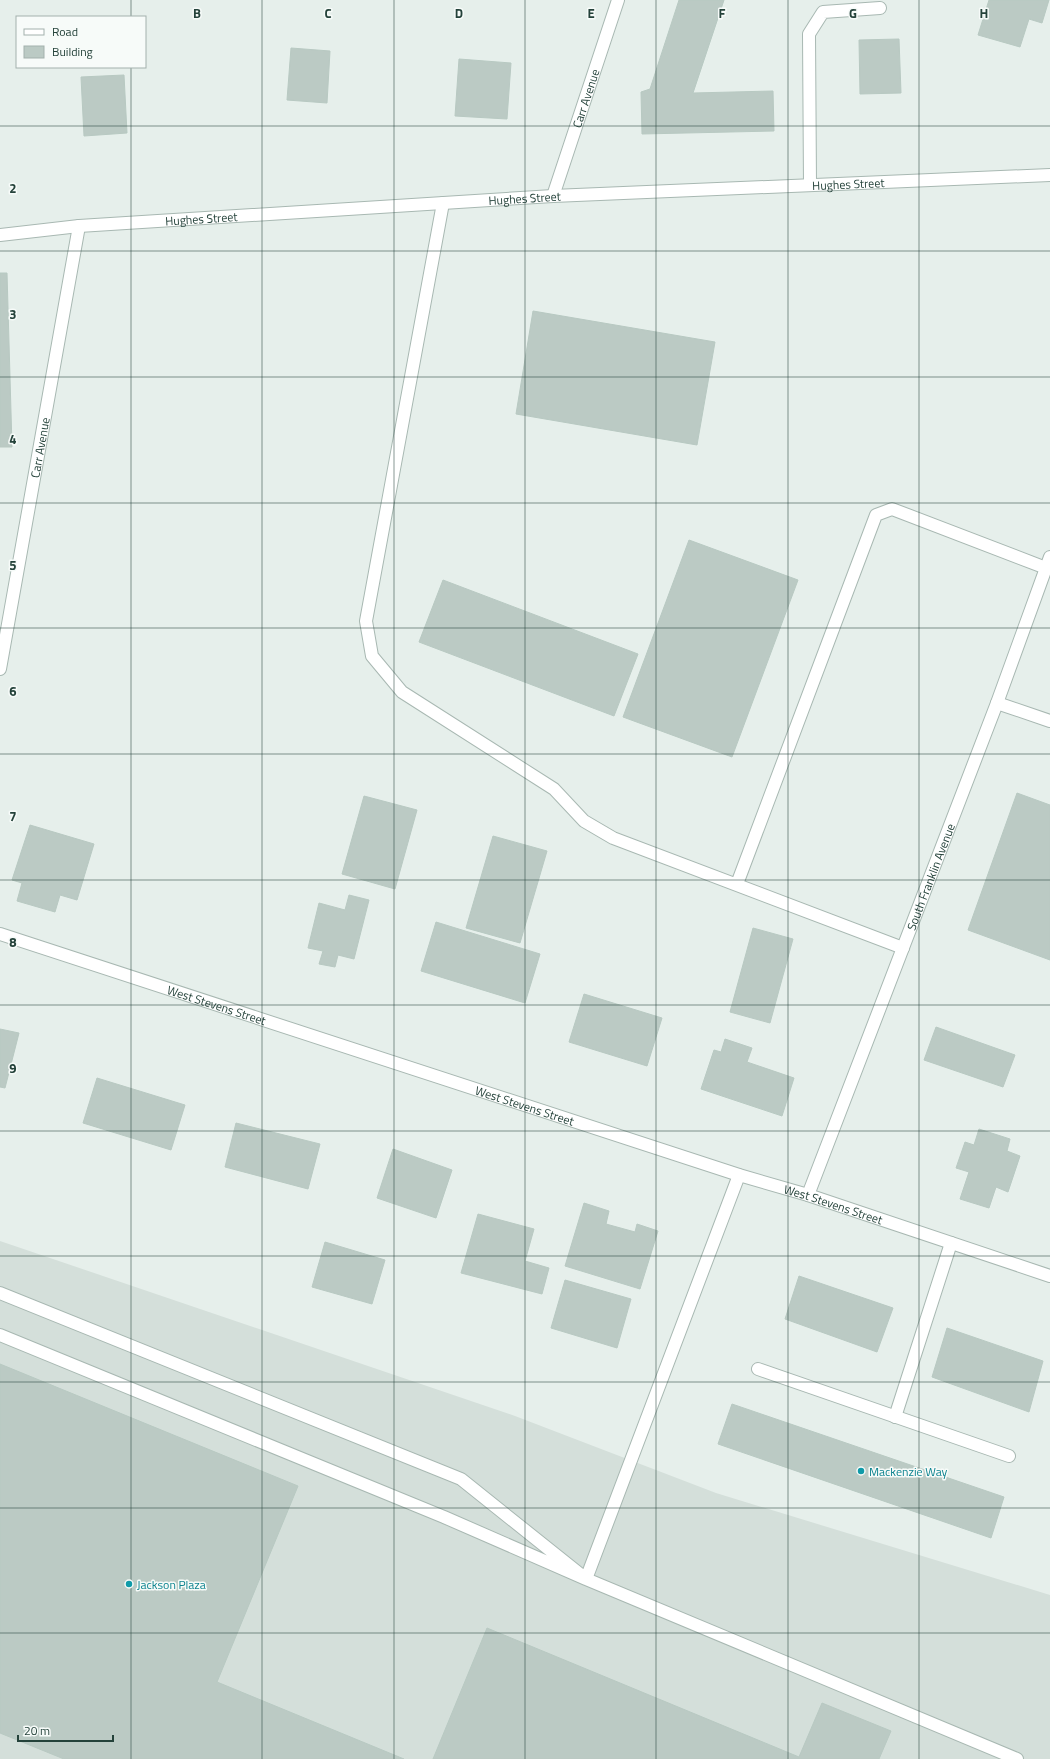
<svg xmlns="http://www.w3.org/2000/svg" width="1050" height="1759" font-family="'Titillium Web',sans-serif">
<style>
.built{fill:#d4dfda}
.building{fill:#bbcac4;stroke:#b8c9c2}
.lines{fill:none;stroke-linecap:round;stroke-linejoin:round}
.service-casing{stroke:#a8b8b2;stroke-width:14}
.minor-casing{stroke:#a8b8b2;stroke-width:14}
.tertiary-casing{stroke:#a8b8b2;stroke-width:14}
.service{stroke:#fff;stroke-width:12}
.minor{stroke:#fff;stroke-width:12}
.tertiary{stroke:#fff;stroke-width:12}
.grid{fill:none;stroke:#24423a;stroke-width:1;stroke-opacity:0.55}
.culture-dot{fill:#0f9aa8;stroke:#f7fbf9;stroke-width:1.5}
.labels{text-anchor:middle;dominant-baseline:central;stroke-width:3;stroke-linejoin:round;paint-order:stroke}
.street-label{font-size:12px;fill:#24423a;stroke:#f7fbf9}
.culture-label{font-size:12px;fill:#0d838f;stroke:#f7fbf9;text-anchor:start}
.grid-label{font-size:13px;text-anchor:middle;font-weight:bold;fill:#24423a;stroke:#f7fbf9;stroke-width:3;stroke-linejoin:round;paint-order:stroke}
</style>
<rect width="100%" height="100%" fill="#e6efeb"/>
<path class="built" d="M0,1241l515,175 201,77 334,102v164h-1050z"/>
<path class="building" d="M679,0h45l-31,93 80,-2 1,40 -132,3 -1,-42 9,-3z
M989,0h60l-7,23 -13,-4 -9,28 -42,-12z
M899,39l2,54 -41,1 -1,-54z
M291,48l39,3 -3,52 -40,-3z
M459,59l52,4 -4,56 -52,-3z
M124,75l3,58 -43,3 -3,-59z
M0,273h7l5,174h-12z
M533,311l182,31 -18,103 -181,-31z
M689,540l109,40 -66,177 -109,-40z
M443,580l195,74 -24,62 -195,-74z
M1017,793l33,12v155l-82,-30z
M364,796l53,14 -22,79 -53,-15z
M30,825l64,19 -17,56 -17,-5 -5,17 -38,-11 5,-18 -10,-3z
M493,836l54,15 -27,92 -54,-15z
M349,895l20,5 -15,59 -16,-4 -3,12 -16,-3 4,-13 -15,-3 11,-45 26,7z
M436,922l104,32 -15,49 -104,-32z
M753,928l40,11 -23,84 -40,-11z
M584,994l78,24 -15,48 -78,-24z
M936,1027l79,28 -12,32 -79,-27z
M0,1029l19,4 -14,55 -5,-1z
M725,1039l27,9 -5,14 47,16 -12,38 -81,-27 13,-39 7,2z
M97,1078l88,27 -14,45 -88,-27z
M236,1123l84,21 -12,45 -83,-22z
M979,1129l31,10 -3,12 13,5 -12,36 -12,-5 -7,21 -29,-9 9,-27 -13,-4 9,-26 9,3z
M393,1149l59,21 -16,48 -59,-20z
M584,1203l25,8 -3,13 29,8 2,-8 21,7 -18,58 -75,-23z
M478,1214l56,15 -9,32 24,7 -7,26 -81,-21z
M325,1242l60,18 -13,44 -60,-17z
M799,1276l94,32 -16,44 -92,-33z
M565,1280l66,19 -14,49 -66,-20z
M947,1328l96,33 -14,51 -97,-35z
M0,1364l298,122 -81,196 187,77h-340l-64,-26z
M732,1404l272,93 -13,41 -273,-94z
M487,1628l312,129 23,-54 69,28 -12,28h-446z"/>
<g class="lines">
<defs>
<path id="service" d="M810,185l-1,-151 14,-22 57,-4
M443,203l-77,418 6,35 30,36 152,97 30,32 29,17 290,110
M737,884l139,-369 16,-6 154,59
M739,1175l-153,404 431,180
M0,1293l461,186 125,100 -142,-62 -444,-182"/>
<g id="minor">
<path id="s1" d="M553,196l65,-196"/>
<path id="s2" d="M0,235l79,-9 474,-30 497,-21"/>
<path id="s3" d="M0,669l79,-443"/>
<path d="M997,703l53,18"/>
<path id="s4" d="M808,1195l189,-492 53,-146"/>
<path d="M758,1369l251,87"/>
<path d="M895,1417l56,-174"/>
</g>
<g id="tertiary">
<path id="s5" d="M0,934l739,241 69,20 242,81"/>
</g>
</defs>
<use href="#service" class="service-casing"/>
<use href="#minor" class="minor-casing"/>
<use href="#tertiary" class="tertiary-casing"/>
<use href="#service" class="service"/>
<use href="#minor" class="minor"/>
<use href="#tertiary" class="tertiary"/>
</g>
<path class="grid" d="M131,0v17M262,0v1759M394,0v1759M525,0v1759M656,0v1759M788,0v1759M919,0v1759M131,67v1692M0,126h1050M0,251h1050M0,377h1050M0,503h1050M0,628h1050M0,754h1050M0,880h1050M0,1005h1050M0,1131h1050M0,1256h1050M0,1382h1050M0,1508h1050M0,1633h1050"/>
<g class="culture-dot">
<circle cx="861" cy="1471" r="4"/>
<circle cx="129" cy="1584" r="4"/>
</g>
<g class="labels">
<g class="street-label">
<text stroke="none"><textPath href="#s1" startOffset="103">Carr Avenue</textPath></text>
<text stroke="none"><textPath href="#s2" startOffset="850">Hughes Street</textPath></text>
<text stroke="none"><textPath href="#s2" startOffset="526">Hughes Street</textPath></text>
<text stroke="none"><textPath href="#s2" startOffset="202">Hughes Street</textPath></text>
<text stroke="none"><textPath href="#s3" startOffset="225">Carr Avenue</textPath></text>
<text stroke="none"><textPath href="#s4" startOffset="341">South Franklin Avenue</textPath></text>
<text stroke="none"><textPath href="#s5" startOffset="228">West Stevens Street</textPath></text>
<text stroke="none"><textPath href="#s5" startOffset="552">West Stevens Street</textPath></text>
<text stroke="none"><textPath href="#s5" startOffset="876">West Stevens Street</textPath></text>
</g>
<g class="culture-label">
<text x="869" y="1471">Mackenzie Way</text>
<text x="137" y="1584">Jackson Plaza</text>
</g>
</g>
<g class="grid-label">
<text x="197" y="18">B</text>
<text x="328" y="18">C</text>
<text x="459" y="18">D</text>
<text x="591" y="18">E</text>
<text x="722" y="18">F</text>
<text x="853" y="18">G</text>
<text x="984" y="18">H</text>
<text x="13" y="193">2</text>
<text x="13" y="319">3</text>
<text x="13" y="444">4</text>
<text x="13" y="570">5</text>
<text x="13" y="696">6</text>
<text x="13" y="821">7</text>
<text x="13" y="947">8</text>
<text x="13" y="1073">9</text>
</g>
<rect x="16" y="16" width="130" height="52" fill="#f7fbf9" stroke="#a3b1ad"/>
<rect x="24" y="29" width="20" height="6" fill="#ffffff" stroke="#a3b1ad"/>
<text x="52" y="36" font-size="12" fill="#24423a">Road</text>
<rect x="24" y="46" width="20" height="12" fill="#bbcac4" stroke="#a3b1ad"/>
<text x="52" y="56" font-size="12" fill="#24423a">Building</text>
<path d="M18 1735v6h95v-6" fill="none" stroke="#24423a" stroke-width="2"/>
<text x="24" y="1735" font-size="12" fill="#24423a" stroke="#f7fbf9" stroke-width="3" paint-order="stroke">20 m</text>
</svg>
